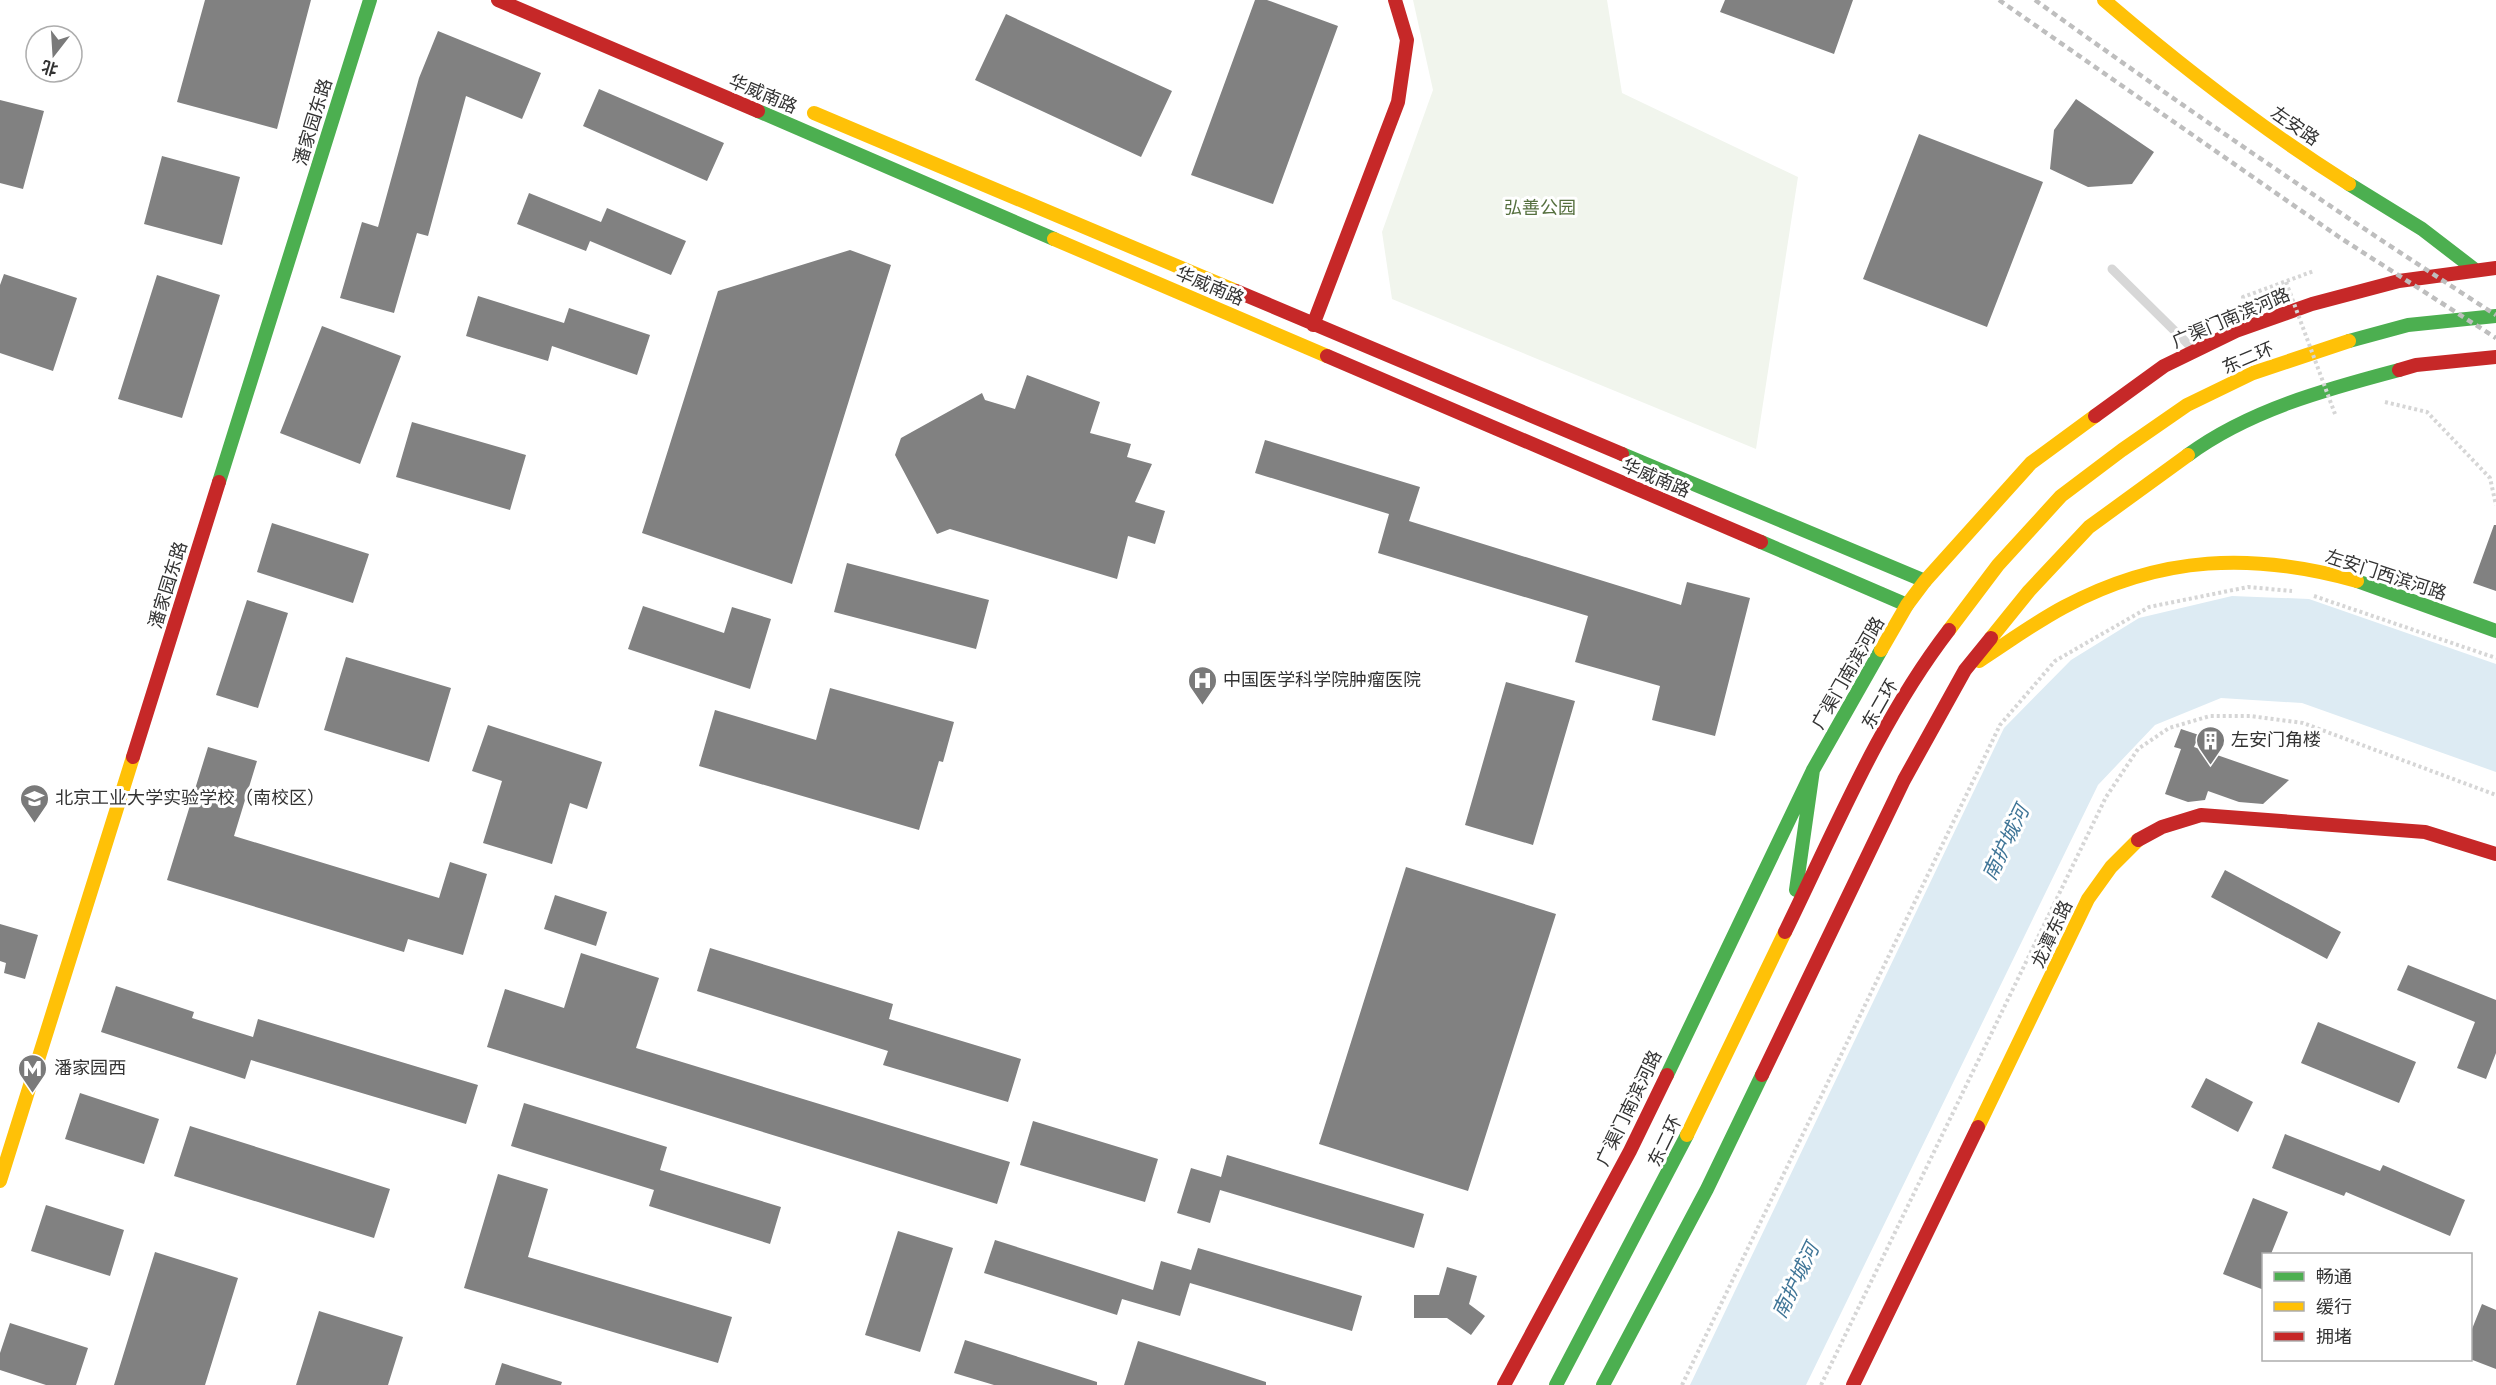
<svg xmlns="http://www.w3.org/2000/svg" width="2496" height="1385" font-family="Jost,'Noto Sans SC',sans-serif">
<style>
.green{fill:#f1f5ed}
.water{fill:#ddebf3}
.building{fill:#818181}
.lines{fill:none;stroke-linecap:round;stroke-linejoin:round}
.path{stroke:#d6d6d6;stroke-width:4;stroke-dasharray:3 3;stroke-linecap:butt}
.lane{stroke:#d7d7d7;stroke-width:9}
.fast{stroke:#4caf50;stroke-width:14}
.slow{stroke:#ffc107;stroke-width:14}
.jam{stroke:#c62828;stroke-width:14}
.rail{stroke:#bebebe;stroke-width:4.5;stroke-dasharray:6 4.5;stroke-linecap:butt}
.path-bridge{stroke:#d6d6d6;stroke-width:4;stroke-dasharray:3 3;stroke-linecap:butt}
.labels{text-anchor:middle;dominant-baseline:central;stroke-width:6;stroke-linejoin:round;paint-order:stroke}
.street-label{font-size:18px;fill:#333;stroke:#fff}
.park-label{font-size:18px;fill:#56703f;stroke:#fff}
.poi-label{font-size:18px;fill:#333;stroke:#fff;text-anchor:start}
.water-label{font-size:20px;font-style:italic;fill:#3f7597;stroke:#fff}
</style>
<rect width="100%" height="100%" fill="#fff"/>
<path class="green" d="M1413,0h194l15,93 176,84 -42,272 -364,-150 -10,-67 51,-142z"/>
<path class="water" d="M2232,596l77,3 187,65v108l-194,-69 -81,-5 -66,27 -57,60 -292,600h-116l314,-657 67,-68 68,-42z"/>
<path class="building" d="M205,0h106l-34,129 -100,-27z
M1255,0h12l71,26 -65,178 -82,-29z
M1725,0h128l-19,54 -114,-42z
M1006,14l166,77 -31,66 -166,-77z
M438,31l103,42 -19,46 -56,-23 -38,140 -11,-3 -23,80 -54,-15 22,-76 16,5 41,-149z
M599,89l125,54 -17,38 -124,-55z
M2076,99l78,53 -22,32 -44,3 -38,-18 4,-39z
M0,100l44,11 -21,78 -23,-6z
M1919,134l124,48 -56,145 -124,-48z
M162,156l78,21 -18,68 -78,-21z
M529,193l72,29 6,-14 79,33 -15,34 -81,-34 -4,10 -69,-27z
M850,250l41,15 -99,319 -150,-51 76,-242z
M4,274l73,24 -24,73 -53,-18v-68z
M157,275l63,20 -38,123 -64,-19z
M478,296l86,27 5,-15 81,27 -13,40 -85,-29 -4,15 -82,-25z
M322,326l79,30 -41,108 -80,-31z
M1027,375l73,27 -10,31 41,11 -4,13 25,7 -17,38 30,9 -10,33 -27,-8 -11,43 -167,-50 -13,5 -42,-79 6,-17 81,-45 3,7 30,9z
M412,422l114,33 -16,55 -114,-33z
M1265,440l155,47 -11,34 272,84 6,-23 63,16 -35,138 -63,-16 8,-34 -85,-24 13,-46 -210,-63 11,-39 -134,-41z
M272,523l97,31 -16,49 -96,-31z
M2494,525h2v66l-23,-8z
M847,563l142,37 -13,49 -142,-37z
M247,600l41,13 -30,95 -42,-13z
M643,606l81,27 8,-26 39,12 -21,70 -122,-40z
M346,657l105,31 -22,74 -105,-32z
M1506,682l69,19 -42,144 -68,-20z
M830,688l124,34 -11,40 -4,-1 -20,69 -220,-64 16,-56 101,30z
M488,725l114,37 -15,47 -17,-6 -18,61 -69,-21 19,-62 -30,-10z
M2181,729l18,6 -5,12 95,33 -26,24 -24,-2 -31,-11 -3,9 -17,2 -23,-8 16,-45 -7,-2z
M208,747l49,14 -23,75 205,62 11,-36 37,12 -24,81 -55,-16 -4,13 -237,-72z
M1406,867l150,47 -88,277 -149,-47z
M2225,870l116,62 -14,27 -116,-62z
M555,895l52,17 -11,34 -52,-17z
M0,924l38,11 -13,44 -21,-6 2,-10 -6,-2z
M710,948l183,56 -4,15 132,40 -13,43 -125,-37 5,-14 -191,-60z
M581,953l78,25 -23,70 374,114 -13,42 -510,-157 18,-58 59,19z
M2408,965l88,35v53l-10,26 -29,-11 18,-46 -78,-32z
M116,986l78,26 -2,6 61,19 5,-18 220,66 -12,39 -215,-64 -6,19 -144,-47z
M2318,1022l98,40 -17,41 -98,-40z
M2206,1078l47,24 -15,30 -47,-25z
M80,1093l79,26 -15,45 -79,-25z
M524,1103l143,44 -7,23 121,37 -11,37 -121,-38 5,-16 -143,-44z
M1033,1121l125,38 -13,43 -125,-37z
M190,1126l200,63 -16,49 -200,-62z
M2285,1134l95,37 3,-6 82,35 -15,36 -104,-44 -2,4 -72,-28z
M1227,1155l197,59 -10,34 -194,-58 -10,33 -33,-10 14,-45 30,9z
M498,1174l50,15 -20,68 204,60 -14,46 -254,-75z
M2253,1198l35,14 -17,42h-7v36l-41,-16z
M46,1205l78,25 -14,46 -79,-25z
M898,1231l55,17 -33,104 -55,-17z
M995,1240l158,50 8,-29 30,9 7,-22 164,48 -10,35 -162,-48 -10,33 -58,-17 -5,16 -133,-42z
M155,1252l83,26 -33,107h-91z
M1447,1267l30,9 -8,28 16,12 -14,19 -24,-17h-33v-23h25z
M2482,1304l14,6v59l-26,-10v-25z
M319,1311l84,26 -15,48h-92z
M10,1323l78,25 -12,37h-30l-46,-15v-17z
M965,1340l132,42v3h-103l-40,-12z
M1138,1341l128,41v3h-142z
M502,1363l60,19 -1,3h-66z"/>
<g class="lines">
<path class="path" d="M2245,304l-2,-7 71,-26
M2385,402l42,10 63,66 6,27
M2314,596l182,62
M1682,1385l318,-660 55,-64 94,-54 99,-20 44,4
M1821,1385l285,-588 32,-48 31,-21 41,-12h40l53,7 193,72"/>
<path class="lane" d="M2112,269l81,80"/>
<path class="fast" d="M758,111l296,128
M2349,184l73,45 52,40
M2349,341l59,-16 88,-9
M1622,454l303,127
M2188,455c61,-45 139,-66 211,-85
M219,482l151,-482
M1761,542l146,63
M2357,581l139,50
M1796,890l17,-120
M1667,1075l146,-305 68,-120
M1556,1385l131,-250
M1603,1385l104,-196 55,-114"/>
<path class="slow" d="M2104,0c78,67 158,129 245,184
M814,113l422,178
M1054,239l273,117
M1949,630l49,-65 63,-69 61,-46 65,-45 66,-32 96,-32
M1991,638l38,-47 60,-64 99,-72
M1881,650l26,-45 18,-24 106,-118 64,-47
M1979,661c28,-18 55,-38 85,-54 97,-52 189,-55 293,-26
M1978,1127l110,-228 23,-32 27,-27
M1687,1135l98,-203
M0,1181l133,-424"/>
<path class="jam" d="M498,0l260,111
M1236,291l386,163
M1313,325l85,-223 9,-62 -12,-40
M1327,356l434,186
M2399,370l17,-5 80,-8
M2095,416l69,-50 72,-35 76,-27 87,-23 97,-13
M133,757l86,-275
M2138,840l24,-13 39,-12 224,17 71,22
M1785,932c50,-102 94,-211 164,-302
M1762,1075l142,-295 61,-110 26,-32
M1504,1385l126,-234 37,-76
M1853,1385l125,-258"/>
<path class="rail" d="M1999,0l340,237 157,101
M2035,0c151,109 304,214 461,315"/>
<path class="path-bridge" d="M2286,282l49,132"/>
</g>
<defs>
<symbol id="hospital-pin" viewBox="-11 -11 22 30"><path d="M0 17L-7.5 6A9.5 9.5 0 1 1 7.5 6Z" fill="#7a7a7a" stroke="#fff"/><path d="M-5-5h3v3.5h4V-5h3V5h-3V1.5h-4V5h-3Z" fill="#fff"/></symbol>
<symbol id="building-pin" viewBox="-11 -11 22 30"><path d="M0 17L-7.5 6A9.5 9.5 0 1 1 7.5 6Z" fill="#7a7a7a" stroke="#fff"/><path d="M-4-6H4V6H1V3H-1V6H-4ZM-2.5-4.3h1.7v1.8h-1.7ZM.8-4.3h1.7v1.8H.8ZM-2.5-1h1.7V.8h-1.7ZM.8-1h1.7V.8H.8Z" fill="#fff"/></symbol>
<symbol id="school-pin" viewBox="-11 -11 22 30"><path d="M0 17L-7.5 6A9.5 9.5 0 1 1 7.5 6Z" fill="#7a7a7a" stroke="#fff"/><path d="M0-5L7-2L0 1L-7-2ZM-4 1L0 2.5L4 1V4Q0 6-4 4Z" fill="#fff"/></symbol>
<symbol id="metro-pin" viewBox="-11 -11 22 30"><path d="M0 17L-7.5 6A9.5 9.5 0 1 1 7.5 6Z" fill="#7a7a7a" stroke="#fff"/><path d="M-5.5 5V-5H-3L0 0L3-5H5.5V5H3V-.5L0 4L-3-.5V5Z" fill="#fff"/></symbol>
</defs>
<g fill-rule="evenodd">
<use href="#hospital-pin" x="1186" y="664" width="33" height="45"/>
<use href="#building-pin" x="2194" y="724" width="33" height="45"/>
<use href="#school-pin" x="18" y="782" width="33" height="45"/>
<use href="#metro-pin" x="16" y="1052" width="33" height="45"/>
</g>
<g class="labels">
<g class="street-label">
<text transform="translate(763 94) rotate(23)">华威南路</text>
<text transform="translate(313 122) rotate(-73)">潘家园东路</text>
<text transform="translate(2295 126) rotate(35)">左安路</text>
<text transform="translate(1210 286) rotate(23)">华威南路</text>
<text transform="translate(2231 318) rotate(-23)">广渠门南滨河路</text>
<text transform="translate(2248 358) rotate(-23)">东二环</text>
<text transform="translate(1656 478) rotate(23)">华威南路</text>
<text transform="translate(2386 575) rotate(18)">左安门西滨河路</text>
<text transform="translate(168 585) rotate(-73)">潘家园东路</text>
<text transform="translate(1848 673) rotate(-60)">广渠门南滨河路</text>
<text transform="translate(1880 704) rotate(-60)">东二环</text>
<text transform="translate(2052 934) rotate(-65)">龙潭东路</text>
<text transform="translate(1629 1108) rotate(-64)">广渠门南滨河路</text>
<text transform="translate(1665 1141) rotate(-64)">东二环</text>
</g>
<g class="park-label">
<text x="1540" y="208">弘善公园</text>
</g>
<g class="poi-label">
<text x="1223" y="680">中国医学科学院肿瘤医院</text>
<text x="2231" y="740">左安门角楼</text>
<text x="55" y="798">北京工业大学实验学校（南校区）</text>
<text x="54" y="1068">潘家园西</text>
</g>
<g class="water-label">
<text transform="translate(2006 843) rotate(-64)">南护城河</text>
<text transform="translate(1796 1281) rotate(-64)">南护城河</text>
</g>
</g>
<rect x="2262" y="1253" width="210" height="108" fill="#ffffff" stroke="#adadad" stroke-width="1.5"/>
<rect x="2274" y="1272" width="30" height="9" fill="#4caf50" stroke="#adadad" stroke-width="1.5"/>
<text x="2316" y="1283" font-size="18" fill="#333333">畅通</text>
<rect x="2274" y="1302" width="30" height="9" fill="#ffc107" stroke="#adadad" stroke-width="1.5"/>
<text x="2316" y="1313" font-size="18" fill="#333333">缓行</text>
<rect x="2274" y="1332" width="30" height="9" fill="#c62828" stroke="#adadad" stroke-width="1.5"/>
<text x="2316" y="1343" font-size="18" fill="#333333">拥堵</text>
<g transform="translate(54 54) rotate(197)"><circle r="28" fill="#ffffff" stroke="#adadad" stroke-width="1.5"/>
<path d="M0-4.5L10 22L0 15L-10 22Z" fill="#7a7a7a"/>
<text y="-9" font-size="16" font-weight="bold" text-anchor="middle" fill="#333333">北</text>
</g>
</svg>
